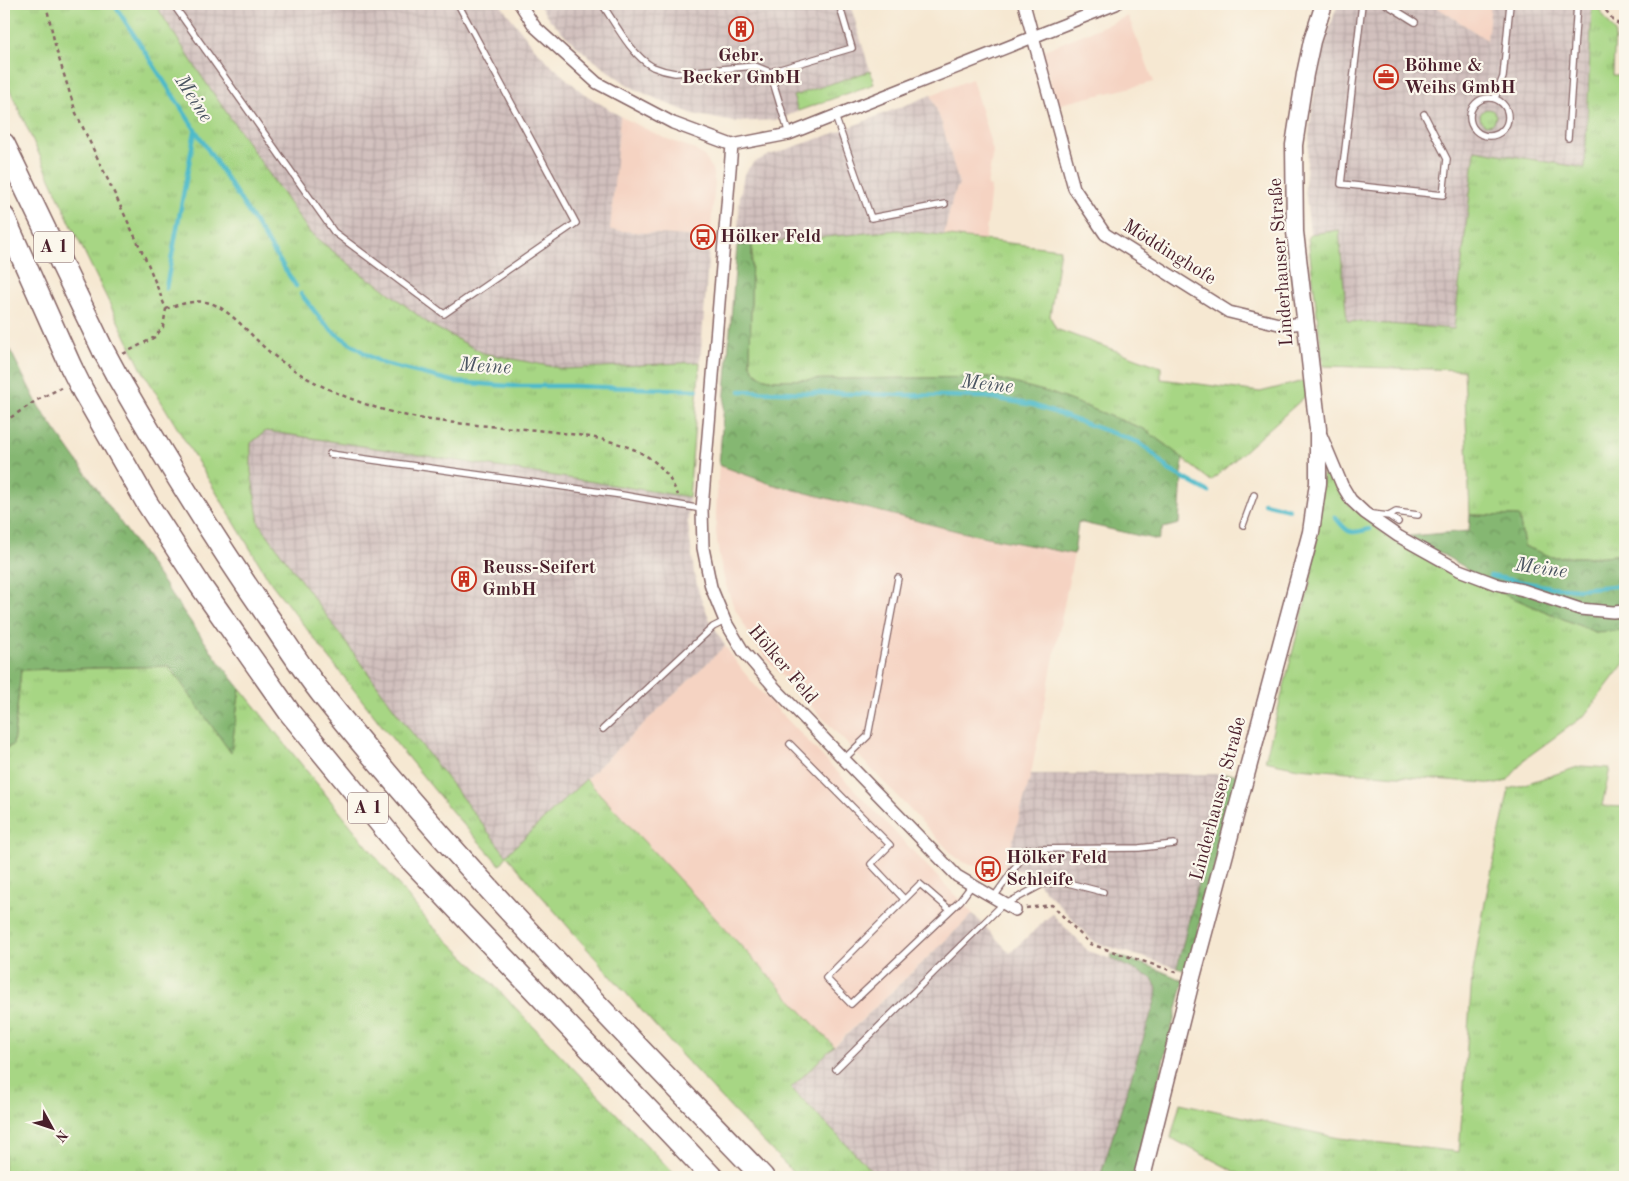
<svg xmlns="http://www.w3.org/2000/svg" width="1629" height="1181" font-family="'Old Standard TT',serif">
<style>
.built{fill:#f5d3c2}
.industrial{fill:url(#industrial-grid)}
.grass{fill:url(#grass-tufts);stroke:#787a58}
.forest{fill:url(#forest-crowns);stroke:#686b4e}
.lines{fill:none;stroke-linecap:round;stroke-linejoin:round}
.stream{stroke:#4dbac9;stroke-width:4.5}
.lane-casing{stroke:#866565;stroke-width:8}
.street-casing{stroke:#866565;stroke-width:14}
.secondary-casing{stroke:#866565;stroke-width:19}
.highway-casing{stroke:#866565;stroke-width:24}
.path{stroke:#866565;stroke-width:2.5;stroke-dasharray:4 4;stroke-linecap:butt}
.lane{stroke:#fff;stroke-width:5.5}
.street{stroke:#fff;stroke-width:11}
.secondary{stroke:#fff;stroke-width:16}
.highway{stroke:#fff;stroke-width:21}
.highway-bridge-casing{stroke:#866565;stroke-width:24;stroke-linecap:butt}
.highway-bridge{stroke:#fff;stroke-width:21}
.labels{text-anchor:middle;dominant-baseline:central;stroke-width:4.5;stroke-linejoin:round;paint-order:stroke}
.shield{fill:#fbf7ec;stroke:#7f6065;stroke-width:1}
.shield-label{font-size:18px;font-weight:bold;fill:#4a1f2b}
.poi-label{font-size:19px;font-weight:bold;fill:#4a1f2b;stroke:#fbf7ec;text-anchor:start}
.street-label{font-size:19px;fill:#4a1f2b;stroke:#fbf7ec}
.water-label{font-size:20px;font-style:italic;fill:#4b5562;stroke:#fbf7ec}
</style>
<defs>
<pattern id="industrial-grid" width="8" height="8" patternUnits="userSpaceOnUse" patternTransform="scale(1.25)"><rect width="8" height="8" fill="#d1c0bd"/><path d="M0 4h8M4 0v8" fill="none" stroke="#b5a5a3"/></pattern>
<pattern id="grass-tufts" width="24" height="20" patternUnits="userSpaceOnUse" patternTransform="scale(1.25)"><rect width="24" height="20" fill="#a7d684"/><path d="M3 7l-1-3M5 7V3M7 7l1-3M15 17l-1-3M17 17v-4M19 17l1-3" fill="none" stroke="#91b772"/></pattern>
<pattern id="forest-crowns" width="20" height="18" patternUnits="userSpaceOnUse" patternTransform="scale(1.25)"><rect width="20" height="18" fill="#85b772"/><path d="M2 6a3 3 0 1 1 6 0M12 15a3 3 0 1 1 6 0" fill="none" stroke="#6f945e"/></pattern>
</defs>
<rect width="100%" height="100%" fill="#fbf7ec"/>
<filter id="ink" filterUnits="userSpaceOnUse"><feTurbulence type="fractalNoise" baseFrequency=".02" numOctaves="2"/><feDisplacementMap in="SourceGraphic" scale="10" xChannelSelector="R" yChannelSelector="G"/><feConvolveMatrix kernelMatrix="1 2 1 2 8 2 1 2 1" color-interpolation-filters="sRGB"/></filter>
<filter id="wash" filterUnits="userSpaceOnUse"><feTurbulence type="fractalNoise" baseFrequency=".0096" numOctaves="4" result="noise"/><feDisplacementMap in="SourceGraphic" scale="20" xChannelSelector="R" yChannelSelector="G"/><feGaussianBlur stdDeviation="1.12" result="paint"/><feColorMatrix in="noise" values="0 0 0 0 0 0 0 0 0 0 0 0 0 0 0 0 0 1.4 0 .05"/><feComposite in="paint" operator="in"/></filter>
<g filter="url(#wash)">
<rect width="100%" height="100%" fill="#f6e8d2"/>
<path class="built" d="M1432,4h59l-4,36 -23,-15z
M1128,16l26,66 -98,23 -14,-54z
M972,79l21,72 -6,35 4,1 -6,53 -41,-5 9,-39 6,-12 -17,-60 -11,-29z
M620,116l44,22 28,10 12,8 8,13 3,14 -5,55 -100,-8z
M719,465l52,19 190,48 113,22 -43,220 -26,95 -35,-4 -14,-7 -186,-195 -15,-19 -21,-37 -9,-24 -6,-27 -3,-23v-23z
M725,646l17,24 17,20 214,224 -139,132 -248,-267z"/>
<path class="industrial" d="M155,4h345l37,47 24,23 22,19 37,23 -10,114 100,8 -10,124 -136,7 -81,-16 -54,-29 -54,-43 -7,-2 -58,-46 -108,-156z
M538,4h312l20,67 -77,25 5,15 -20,9 -44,2 -41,-8 -30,-12 -32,-15 -30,-21 -27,-22 -23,-23z
M1338,4h94l55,36 4,-36h101l-7,165 -110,-19 -21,179 -107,-8 -8,-90 -29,3 -5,-46 5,-64 8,-52 10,-40z
M931,95l11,29 17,60 -6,12 -9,39 -46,-5 -161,16 3,-50 4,-22 9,-11 14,-7 65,-22z
M266,431l423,66 -1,26 6,50 6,23 10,24 15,26 -219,209 -100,-130 -147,-202 -8,-52v-28z
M1031,774h194l-48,194 -83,-26 -67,-71 -22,-2z
M973,914l37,39 42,-39 36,37 23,8 32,14 9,5 5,10 -1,10 -56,179h-222l-87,-89z"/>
<path class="grass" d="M4,4h151l47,73 108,156 58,46 6,2 55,43 54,29 81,16 136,-7 -11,135 -423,-66 -15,12v28l8,52 147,202 100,130 80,-76 248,267 -43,42 87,89h-80c-103,-102 -197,-212 -291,-321l-7,9 -46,-51 -68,-83 -115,-148 -130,-215 -67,-137 -70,-154z
M1592,4h3l20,28 -2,43h12v479l-31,3h-42l-28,-11 -5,-30 -49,-1 -6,-145 -141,-4 -15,-129 2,-3 29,-4 8,91 107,8 21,-179 110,18z
M870,71l4,13 -76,27 -5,-15z
M1480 117a8 8 0 1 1 16 0a8 8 0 1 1-16 0Z
M898,230l162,19 -10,67 6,13 105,38v12l99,13 48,-12 1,13 -98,88 -67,-52 -93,-36 -61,-16 -216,3c-14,-3 -19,-4 -24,-18l2,-118z
M1325,454l10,30 13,20 42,35 49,28 156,65 30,-2v32l-41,54 -58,42 -19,23 -10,3 -199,-16 -33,-7 45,-178 8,-53z
M169,666l62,86 9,-64 190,236 57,54 190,199h-673v-428l9,-4 8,-75z
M1581,766l29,2 -8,38 23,1v370h-380l-74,-39 9,-35 159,35 120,14 13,-175 14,-80 23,-108z"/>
<path class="forest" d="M752,244l-2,118c5,14 10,15 24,18l216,-3 61,16 93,36 39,29 -4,66 -16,4 -5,12 -80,-18 -4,32 -113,-22 -190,-48 -52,-19 18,-219z
M4,338l35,69 178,252 23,29 -9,65 -62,-87 -148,4 -8,75 -9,4z
M1470,515l49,1 5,30 28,11h42l31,-3v76l-30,2 -116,-48 -16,-18 -54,-30 60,-5z
M1225,774h15l-53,197 -10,-3z
M1112,954l40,13 32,14 -51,196h-33l56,-179 1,-10 -5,-10 -41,-19z"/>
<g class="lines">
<path class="stream" d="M114,4l182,282
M166,288l29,-157
M301,294l22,28 12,11 34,23 15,8 72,18 53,4h63l125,4
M740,391l247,6 46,8 105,37 11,8 20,20 40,22
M1264,503l25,6
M1335,517c13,16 14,18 34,12
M1490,576l60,11 28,2 47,-4"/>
</g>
</g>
<g filter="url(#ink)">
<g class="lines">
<defs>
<path id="lane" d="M173,4l161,228 110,82 132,-91 -118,-219
M602,4c13,19 30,52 51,63 7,3 15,5 22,6l80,-7 15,6 19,62
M1362,4l-21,180 102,11 4,-36 -23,-45
M1386,4l29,18
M770,72l82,-24 -13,-44
M1470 117a19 19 0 1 1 38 0a19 19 0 1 1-38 0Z
M1495,98l8,-21 7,-73
M835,116l36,102 74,-14
M1568,138l9,-134
M330,454l292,41 80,14
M1372,514l17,2 7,-4 22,3
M1389,516l9,6
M1243,525l11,-30
M603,729l110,-102 12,-6
M790,744l100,101 -19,19 33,35
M844,759l24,-23 30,-158
M994,897l34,-48 111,-1 35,-4
M1006,904l37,-20 21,-2 39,10
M950,910l-30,-26 -94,94 25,26 109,-103 12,-16
M836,1069l168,-166"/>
<path id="street" d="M520,4l15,23 62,56 76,40 59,22 57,-11 327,-130
M1024,4l50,184 31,46 124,78 54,13 22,-2
M732,145l-30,364 1,39 8,39 14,34 18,30 32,37 182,188 58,34
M1321,435l21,50 9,15 14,13 33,23 61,34 37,14 27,6 57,19 33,3 12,-1"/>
<path id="secondary" d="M1142,1177l50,-200 119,-445 7,-49v-54l-23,-197 -1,-87 11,-71 7,-33 12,-37"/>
<path id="highway" d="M4,144l99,206
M4,217l67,150
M116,374c49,85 99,167 155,247 16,24 32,49 50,72 136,171 291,327 442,484
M83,391l64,112 53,82 90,128 117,143 305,321"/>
</defs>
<use href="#lane" class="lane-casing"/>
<use href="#street" class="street-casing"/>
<use href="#secondary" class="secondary-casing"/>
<use href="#highway" class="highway-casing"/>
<path class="path" d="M46,4l10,45 20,64 72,151 18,45 -3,18 -8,10 -32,17
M1601,4l13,17 11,7
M166,309c13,-5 31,-10 44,-6 18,5 41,32 55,45 12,11 26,20 40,29 34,19 74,34 113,41 55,9 111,9 166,18 23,4 47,9 67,23 14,10 20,21 27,36
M4,422l33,-22 24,-12
M1026,908l26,-3 38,39 89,29"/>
<use href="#lane" class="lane"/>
<use href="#street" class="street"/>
<use href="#secondary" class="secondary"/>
<use href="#highway" class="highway"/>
<defs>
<path id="highway-bridge" d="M103,350l13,24
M71,367l12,24"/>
</defs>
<use href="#highway-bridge" class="highway-bridge-casing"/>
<use href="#highway-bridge" class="highway-bridge"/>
</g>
</g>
<defs>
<symbol id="building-ring" viewBox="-11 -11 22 22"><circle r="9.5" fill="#fbf7ec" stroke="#c8321e" stroke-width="1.5"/><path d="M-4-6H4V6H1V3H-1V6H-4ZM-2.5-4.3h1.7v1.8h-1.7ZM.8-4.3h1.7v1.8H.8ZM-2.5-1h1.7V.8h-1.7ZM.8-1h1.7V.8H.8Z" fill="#c8321e"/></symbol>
<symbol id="office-ring" viewBox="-11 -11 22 22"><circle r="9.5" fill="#fbf7ec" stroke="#c8321e" stroke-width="1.5"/><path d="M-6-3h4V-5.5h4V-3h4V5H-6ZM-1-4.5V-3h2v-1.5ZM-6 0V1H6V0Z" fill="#c8321e"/></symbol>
<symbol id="bus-ring" viewBox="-11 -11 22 22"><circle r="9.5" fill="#fbf7ec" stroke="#c8321e" stroke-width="1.5"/><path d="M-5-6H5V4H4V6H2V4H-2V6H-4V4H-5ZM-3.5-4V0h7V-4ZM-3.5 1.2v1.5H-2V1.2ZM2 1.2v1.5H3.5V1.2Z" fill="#c8321e"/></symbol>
</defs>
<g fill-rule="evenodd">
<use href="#building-ring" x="727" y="15" width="28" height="28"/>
<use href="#office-ring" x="1372" y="63" width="28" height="28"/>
<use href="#bus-ring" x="689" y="223" width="28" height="28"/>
<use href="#building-ring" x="450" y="565" width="28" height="28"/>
<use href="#bus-ring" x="974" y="855" width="28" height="28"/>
</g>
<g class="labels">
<g class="shield">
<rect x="34" y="231.5" width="40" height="31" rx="4"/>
<rect x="348" y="792.5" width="40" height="31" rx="4"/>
</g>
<g class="shield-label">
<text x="54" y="247">A 1</text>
<text x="368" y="808">A 1</text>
</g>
<g class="poi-label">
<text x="741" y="56" text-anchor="middle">Gebr.<tspan x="741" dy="22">Becker GmbH</tspan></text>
<text x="1404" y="66">Böhme &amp;<tspan x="1404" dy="22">Weihs GmbH</tspan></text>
<text x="720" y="237">Hölker Feld</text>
<text x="482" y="568">Reuss-Seifert<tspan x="482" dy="22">GmbH</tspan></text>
<text x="1006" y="858">Hölker Feld<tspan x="1006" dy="22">Schleife</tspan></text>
</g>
<g class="street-label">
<text transform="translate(1169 253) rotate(32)">Möddinghofe</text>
<text transform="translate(1282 262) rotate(-94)">Linderhauser Straße</text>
<text transform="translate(782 665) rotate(50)">Hölker Feld</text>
<text transform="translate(1219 799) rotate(-75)">Linderhauser Straße</text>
</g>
<g class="water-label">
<text transform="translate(193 99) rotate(57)">Meine</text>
<text transform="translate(485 367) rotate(3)">Meine</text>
<text transform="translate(987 385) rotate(6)">Meine</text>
<text transform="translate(1541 569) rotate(8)">Meine</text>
</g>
</g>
<rect width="1629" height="1181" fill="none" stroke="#fbf7ec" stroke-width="20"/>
<g transform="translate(52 1128) rotate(130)" stroke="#fbf7ec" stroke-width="4" paint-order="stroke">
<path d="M0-4L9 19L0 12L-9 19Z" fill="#4a1f2b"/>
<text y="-8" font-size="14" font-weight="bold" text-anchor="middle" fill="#4a1f2b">N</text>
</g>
</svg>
